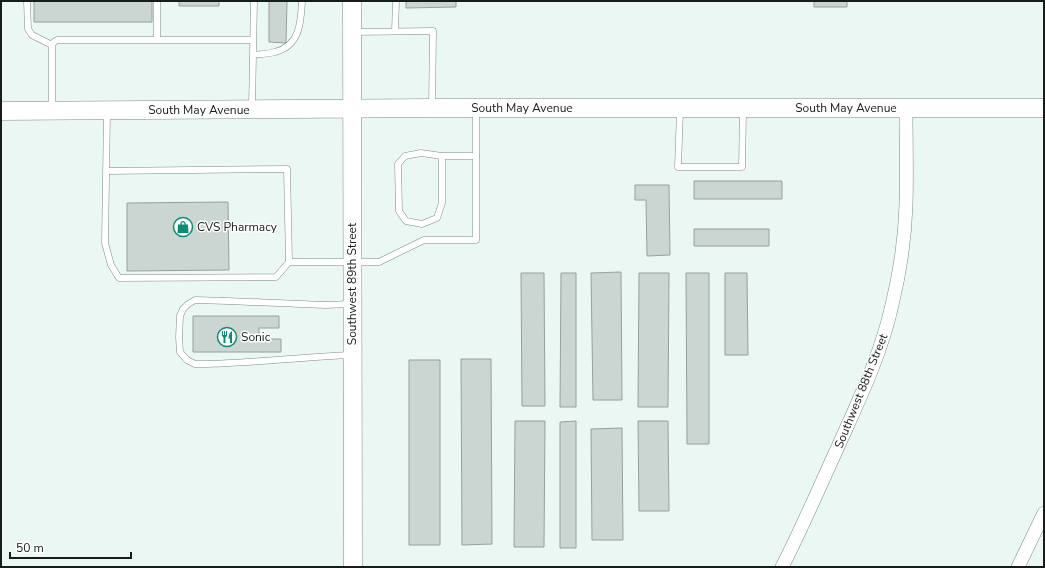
<svg xmlns="http://www.w3.org/2000/svg" width="1045" height="568" font-family="'Nunito Sans',sans-serif">
<style>
.building{fill:#cbd6d2;stroke:#96a09d}
.lines{fill:none;stroke-linecap:round;stroke-linejoin:round}
.lane-casing{stroke:#7f8a86;stroke-width:7}
.street-casing{stroke:#7f8a86;stroke-width:14}
.secondary-casing{stroke:#7f8a86;stroke-width:19}
.lane{stroke:#fff;stroke-width:6}
.street{stroke:#fff;stroke-width:13}
.secondary{stroke:#fff;stroke-width:18}
.labels{text-anchor:middle;dominant-baseline:central;stroke-width:3;stroke-linejoin:round;paint-order:stroke}
.street-label{font-size:12px;fill:#181c1a;stroke:#fff}
.poi-label{font-size:12px;fill:#181c1a;stroke:#fff;text-anchor:start}
</style>
<rect width="100%" height="100%" fill="#ebf7f3"/>
<path class="building" d="M34,1h118v21h-118z
M179,1h40v5h-40z
M269,1h18l-1,42 -17,-1z
M406,1h50v6l-50,1z
M814,1h33v6h-33z
M694,181h88v18h-88z
M635,185h34l1,70 -23,1 -1,-56h-11z
M228,202l1,68 -102,1v-68z
M694,229h75v17h-75z
M621,272l1,128h-29l-2,-127z
M521,273h23l1,133h-23z
M561,273h15v134h-16z
M639,273h30l-1,134h-30z
M686,273h23v171h-22z
M725,273h22l1,82h-23z
M193,316h86v12h-20v11h22v13h-88z
M461,359h30l1,185 -30,1z
M409,360h31v185h-31z
M515,421h30l-1,126h-30z
M576,421v127h-16v-126z
M638,421h30l1,90h-30z
M622,428l1,112h-31l-1,-111z"/>
<g class="lines">
<defs>
<path id="lane" d="M27,1l1,28 4,6 20,10
M395,31l1,-30
M353,32l80,-1 -1,75
M157,40v-39
M253,55c7,-1 15,-1 22,-3 25,-6 26,-30 27,-51
M252,107l2,-106
M52,109v-64l2,-3 3,-2h196
M680,110l-2,57h64l1,-57
M107,112l-2,131 6,22 8,13 157,-1 13,-15h90l45,-22h52v-130
M442,156v47l-5,15 -15,6 -16,-3 -7,-10 -1,-47 7,-8 16,-3 21,3h34
M106,171l181,-2 2,93
M351,304l-26,1 -97,-4 -33,-1 -7,4 -5,5 -3,7 -1,21 1,15 7,8 8,4c52,0 104,-7 157,-9"/>
<path id="street" d="M782,567c20,-39 37,-79 55,-118 21,-47 44,-94 55,-144 8,-33 13,-66 14,-100 1,-32 0,-64 0,-97
M1018,567l26,-54"/>
<path id="secondary" d="M352,1l1,566
M1,111l431,-3h612"/>
</defs>
<use href="#lane" class="lane-casing"/>
<use href="#street" class="street-casing"/>
<use href="#secondary" class="secondary-casing"/>
<use href="#lane" class="lane"/>
<use href="#street" class="street"/>
<use href="#secondary" class="secondary"/>
</g>
<defs>
<symbol id="shop-ring" viewBox="-11 -11 22 22"><circle r="9.5" fill="#fff" stroke="#0a8d74" stroke-width="1.5"/><path d="M-5-2.5h2.3a2.7 3.5 0 0 1 5.4 0H5L5.5 6h-11ZM-1.5-2.5h3a1.5 2.3 0 0 0-3 0Z" fill="#0a8d74"/></symbol>
<symbol id="restaurant-ring" viewBox="-11 -11 22 22"><circle r="9.5" fill="#fff" stroke="#0a8d74" stroke-width="1.5"/><path d="M-5-6h1v4h1v-4h1v4h1v-4h1v5L-1.5 .5V6h-2V.5L-5-1ZM5-6V6H3V1.5H1.5Q1.5-4 5-6Z" fill="#0a8d74"/></symbol>
</defs>
<g fill-rule="evenodd">
<use href="#shop-ring" x="172" y="216" width="22" height="22"/>
<use href="#restaurant-ring" x="216" y="326" width="22" height="22"/>
</g>
<g class="labels">
<g class="street-label">
<text x="522" y="108">South May Avenue</text>
<text x="846" y="108">South May Avenue</text>
<text x="199" y="110">South May Avenue</text>
<text transform="translate(352 284) rotate(-90)">Southwest 89th Street</text>
<text transform="translate(861 391) rotate(-68)">Southwest 88th Street</text>
</g>
<g class="poi-label">
<text x="197" y="227">CVS Pharmacy</text>
<text x="241" y="337">Sonic</text>
</g>
</g>
<rect width="1045" height="568" fill="none" stroke="#181c1a" stroke-width="4"/>
<path d="M10 552v6h121v-6" fill="none" stroke="#181c1a" stroke-width="2"/>
<text x="16" y="552" font-size="12" fill="#181c1a" stroke="#ffffff" stroke-width="3" paint-order="stroke">50 m</text>
</svg>
